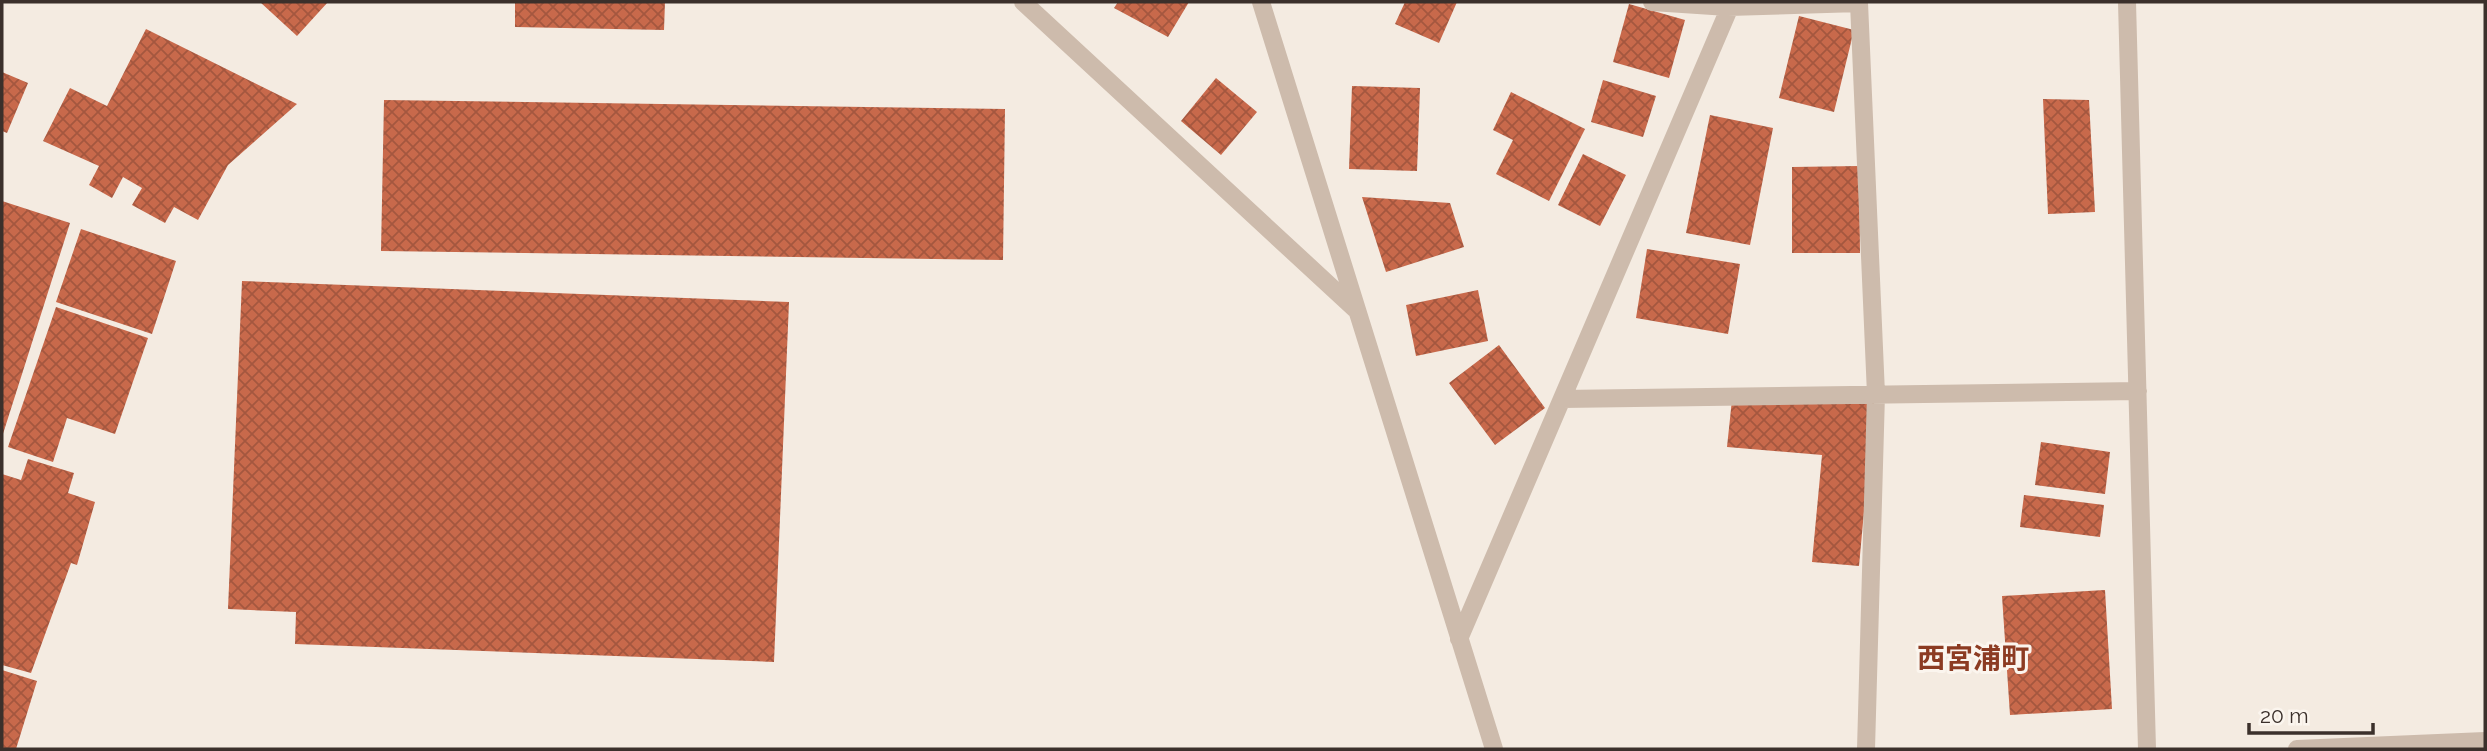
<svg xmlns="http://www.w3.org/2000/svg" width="2487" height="751" font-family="Raleway,'Noto Sans JP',sans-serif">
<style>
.building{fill:url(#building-cross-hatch)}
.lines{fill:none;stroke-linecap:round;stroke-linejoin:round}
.minor{stroke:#cdbbac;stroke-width:18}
.labels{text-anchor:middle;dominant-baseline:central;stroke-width:6;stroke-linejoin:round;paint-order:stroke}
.quarter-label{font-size:28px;font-weight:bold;fill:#8c3b22;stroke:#fbf5ee}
</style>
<defs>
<pattern id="building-cross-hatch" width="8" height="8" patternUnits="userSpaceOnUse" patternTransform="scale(1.75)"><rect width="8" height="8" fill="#c8694b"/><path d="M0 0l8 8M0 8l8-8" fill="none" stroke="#a4573f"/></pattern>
</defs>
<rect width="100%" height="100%" fill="#f4ebe1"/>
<path class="building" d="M260,2h68l-31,34z
M515,2h150l-1,28 -149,-3z
M1118,2h71l-21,35 -54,-29z
M1405,2h52l-18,41 -44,-19z
M1629,4l56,16 -16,58 -56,-16z
M1799,16l55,14 -20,82 -55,-14z
M146,29l151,75 -69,61 -30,55 -24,-13 -9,16 -33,-18 10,-17 -19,-11 -11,21 -23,-13 10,-19 -56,-25 27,-53 37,18z
M2,72l26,11 -21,50 -5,-2z
M1216,78l41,34 -36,43 -40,-34z
M1603,80l53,16 -13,41 -52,-15z
M1352,86l68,2 -3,83 -68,-2z
M1511,92l74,37 -36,72 -53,-27 17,-34 -20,-10z
M2043,99l46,1 6,112 -47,2z
M384,100l621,9 -2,151 -622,-9z
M1710,115l63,13 -23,117 -64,-12z
M1583,154l43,21 -26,51 -42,-21z
M1859,166l1,87h-68v-86z
M1362,197l88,6 14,44 -78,25z
M2,201l68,22 -68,214z
M81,229l95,32 -24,73 -96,-32z
M1647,249l93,15 -12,70 -92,-16z
M242,281l547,21 -15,360 -479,-18 1,-32 -68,-3z
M1478,290l10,51 -72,15 -10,-51z
M56,307l92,31 -33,96 -48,-16 -14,44 -45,-15z
M1499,345l46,63 -50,37 -46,-62z
M1733,390l141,13 -15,163 -47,-4 10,-107 -95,-8z
M2041,442l69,10 -5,42 -70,-9z
M28,459l46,14 -6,20 27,9 -18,63 -6,-2 -40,110 -29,-8v-191l19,6z
M2024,495l80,10 -4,32 -80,-10z
M2105,590l7,119 -102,6 -8,-119z
M2,670l35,11 -21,68h-14z"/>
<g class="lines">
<path class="minor" d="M1023,2l332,307
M1261,2l233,747
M1652,2l76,5 131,-4 17,391 -10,355
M2127,2l20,747
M1562,399l576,-8
M1459,639l273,-637
M2297,749l188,-8"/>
</g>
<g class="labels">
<g class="quarter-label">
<text x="1973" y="658">西宮浦町</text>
</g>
</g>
<rect width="2487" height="751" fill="none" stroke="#3b302b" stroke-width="7"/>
<path d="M2249 723v10h124v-10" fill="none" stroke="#3b302b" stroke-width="3.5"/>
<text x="2260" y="723" font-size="21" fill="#3b302b" stroke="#fbf5ee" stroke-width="5" paint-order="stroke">20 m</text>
</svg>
